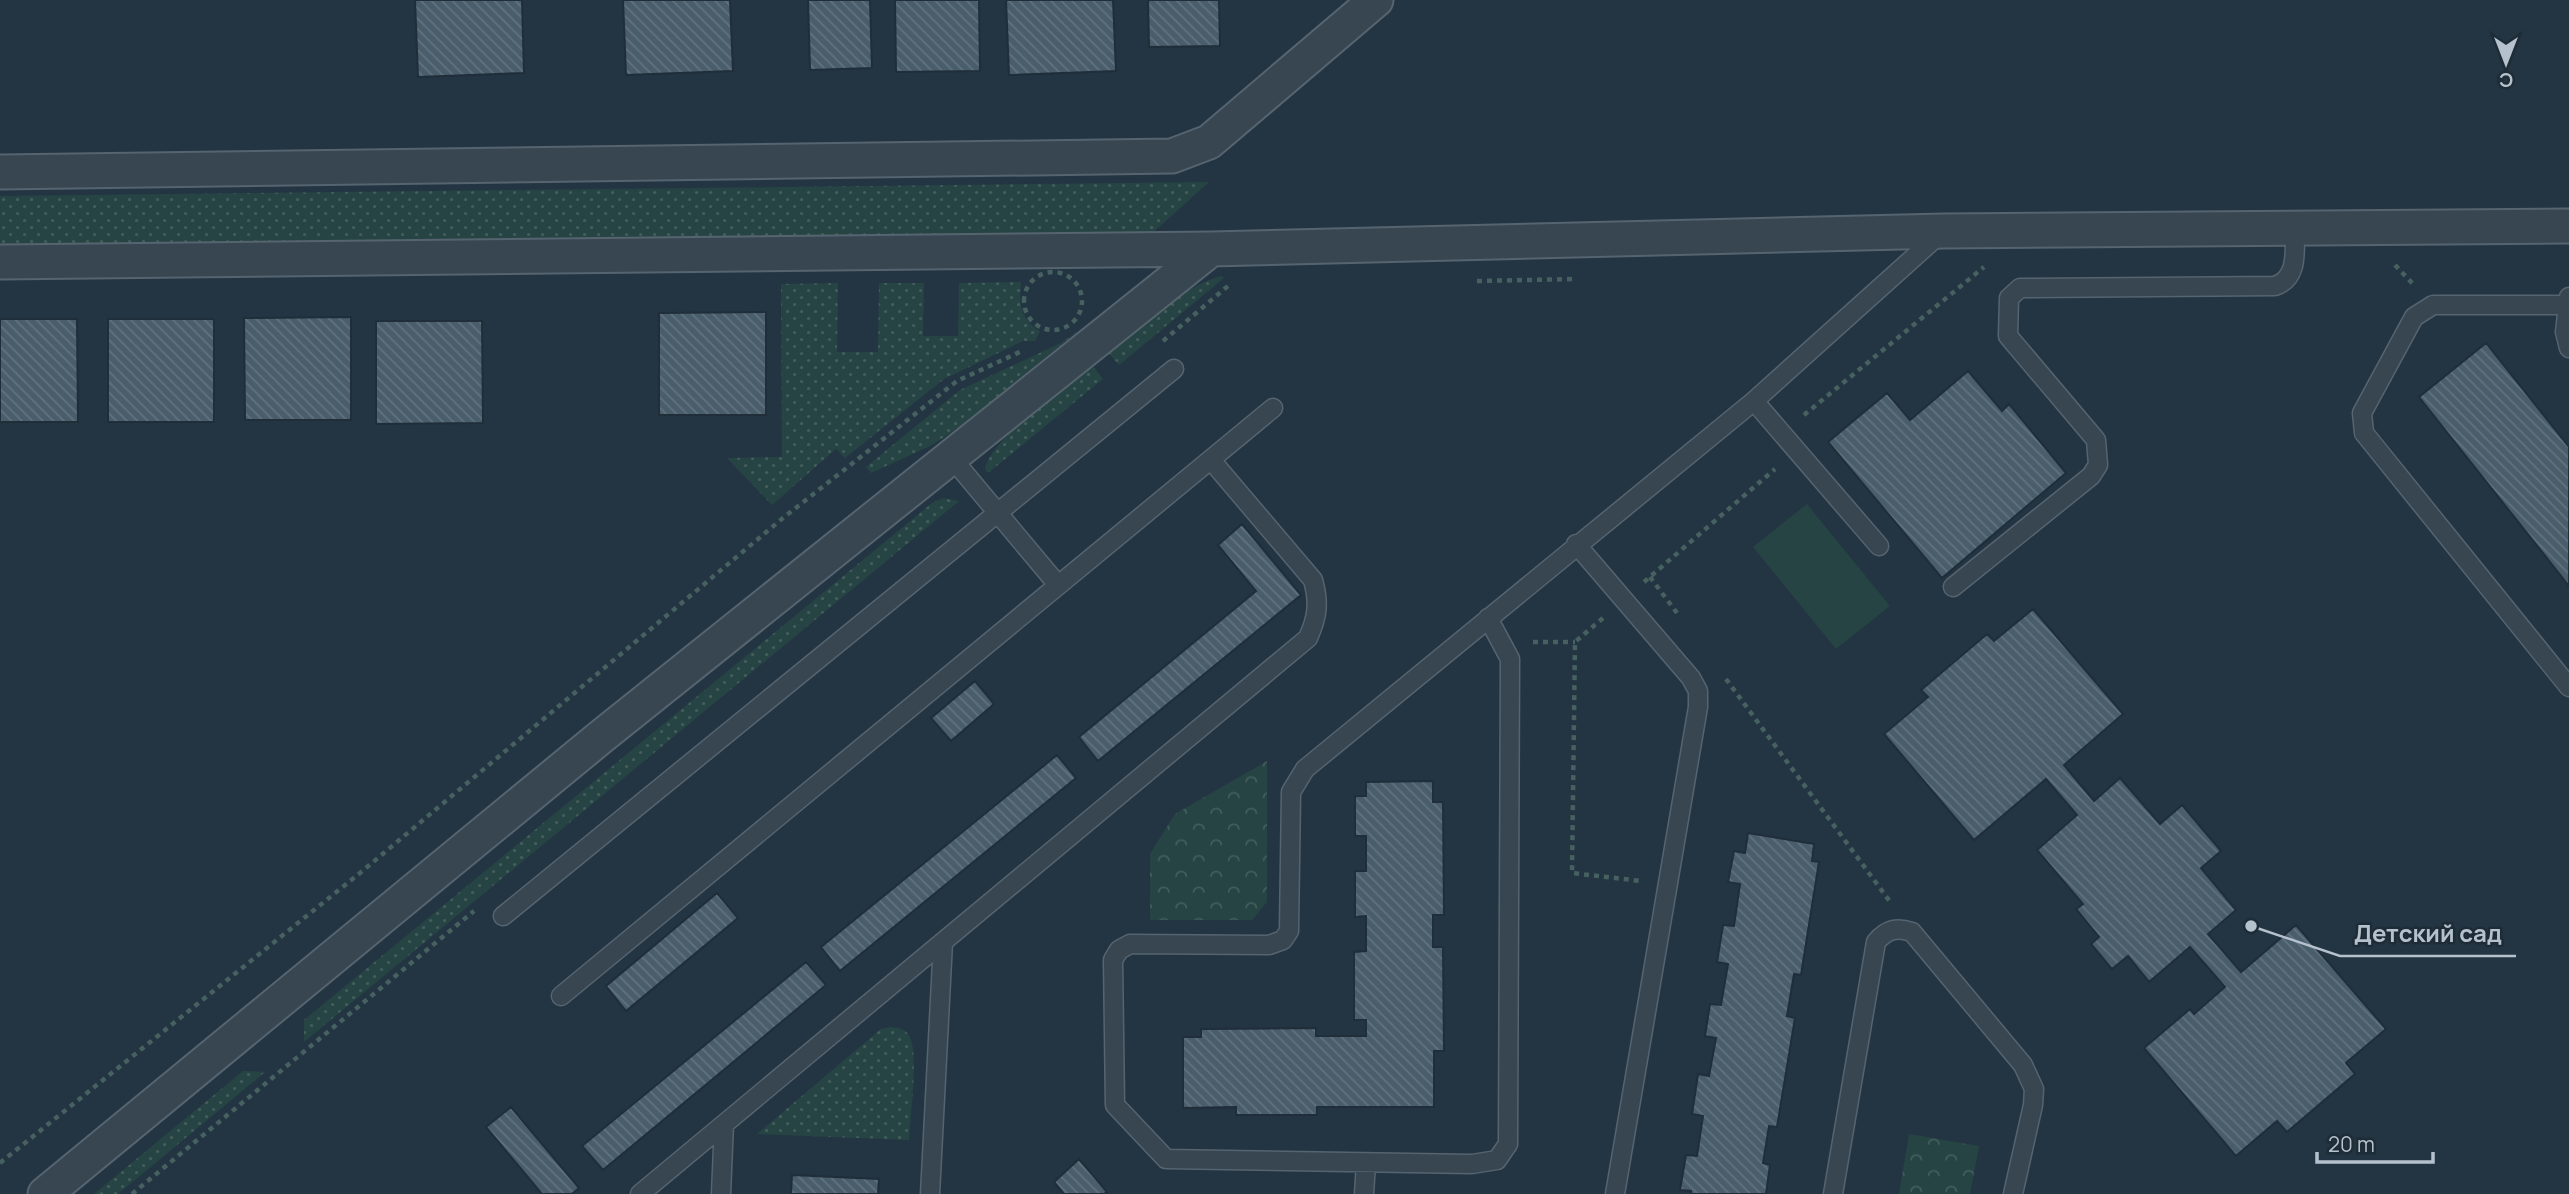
<svg xmlns="http://www.w3.org/2000/svg" width="2569" height="1194" font-family="Manrope,sans-serif">
<style>
.grass{fill:url(#grass-dots)}
.park{fill:url(#park-crowns)}
.pitch{fill:#264443}
.building{fill:url(#building-back-hatch);stroke:#1f2e39;stroke-width:2}
.lines{fill:none;stroke-linecap:round;stroke-linejoin:round}
.lane-casing{stroke:#56646f;stroke-width:21}
.street-casing{stroke:#56646f;stroke-width:37}
.path{stroke:#466160;stroke-width:4.5;stroke-dasharray:5 5;stroke-linecap:butt}
.lane{stroke:#384652;stroke-width:18}
.street{stroke:#384652;stroke-width:33}
.leader{fill:none;stroke:#b5c1cc;stroke-width:2.5}
.callout-dot{fill:#b5c1cc;stroke:#1d2c37;stroke-width:2.5}
.callout-label{font-size:24px;text-anchor:middle;font-weight:bold;fill:#b5c1cc;stroke:#1d2c37;stroke-width:5;stroke-linejoin:round;paint-order:stroke}
</style>
<defs>
<pattern id="grass-dots" width="8" height="8" patternUnits="userSpaceOnUse" patternTransform="scale(1.75)"><rect width="8" height="8" fill="#264443"/><path d="M2 2h.1M6 6h.1" fill="none" stroke="#435d5d" stroke-width="1.8" stroke-linecap="round"/></pattern>
<pattern id="park-crowns" width="20" height="18" patternUnits="userSpaceOnUse" patternTransform="scale(1.75)"><rect width="20" height="18" fill="#264443"/><path d="M2 6a3 3 0 1 1 6 0M12 15a3 3 0 1 1 6 0" fill="none" stroke="#435d5d"/></pattern>
<pattern id="building-back-hatch" width="6" height="6" patternUnits="userSpaceOnUse" patternTransform="scale(1.75)"><rect width="6" height="6" fill="#495d6b"/><path d="M-1 5l2 2M0 0l6 6M5-1l2 2" fill="none" stroke="#61727f"/></pattern>
</defs>
<rect width="100%" height="100%" fill="#233543"/>
<path class="grass" d="M1209,182l-60,54 -1149,13v-53z
M1221,276l3,2 -105,87 -11,-13c35,-29 68,-62 113,-76z
M1021,282c-2,22 -1,37 19,49l-5,10h-12l-79,38 -99,79 -9,-9 -64,56 -45,-47 55,-1 -1,-173 57,-1 -1,69h41l1,-69h45l-1,53h35l1,-53z
M1079,330l-116,95 -33,21 -59,27 -5,-6 94,-77 101,-47z
M1092,365l11,14 -115,94 -3,-4c5,-30 81,-82 107,-104z
M943,498l16,3 -655,541v-22l628,-517z
M890,1027c10,0 18,3 21,13 7,20 -1,77 -2,100l-152,-6 124,-105z
M243,1071l22,1 -147,122h-24z"/>
<path class="park" d="M1267,761v141l-15,18h-102v-66l25,-40z
M1909,1134l70,12 -9,48h-71z"/>
<path class="pitch" d="M1807,504l83,102 -54,43 -83,-102z"/>
<path class="building" d="M415,0h107l2,73 -106,4z
M623,0h107l3,71 -107,4z
M808,0h62l2,68 -62,2z
M895,0h84l1,71 -84,1z
M1006,0h107l3,71 -107,4z
M1148,0h71l1,46 -71,1z
M766,312v103h-107v-102z
M351,317v103h-106l-1,-102z
M0,319h77l1,103h-78z
M108,319h106v103h-106z
M376,321h106l1,102 -107,1z
M2486,343l83,104v139l-150,-189z
M1968,371l34,40 7,-7 57,69 -124,105 -114,-136 59,-49 23,27z
M1242,524l59,71 -203,166 -19,-24 177,-146 -38,-46z
M2033,609l90,105 -59,51 30,36 26,-23 40,46 22,-19 39,46 -20,17 35,42 -28,24 33,38 55,-47 90,104 -40,34 9,11 -68,58 -10,-11 -41,35 -92,-108 46,-39 4,5 31,-27 -35,-40 -41,35 -21,-26 -16,13 -21,-25 8,-7 -23,-28 7,-5 -46,-54 40,-35 -31,-36 -72,61 -90,-106 44,-37 -7,-7 66,-56 7,7z
M975,681l19,23 -43,37 -20,-23z
M1057,755l19,23 -236,193 -19,-24z
M1433,781v21h10l1,113h-11v32h10l1,104h-10v56h-117v8h-81v-8l-53,1v-71h18v-8l115,-1v8h50v-16h-12v-68l12,-1v-35l-11,1v-46h11v-35h-11v-40h11v-14z
M1748,833l66,11 -2,17 7,1 -18,113 -7,-1 -7,42 8,2 -18,109 -8,-1 -6,37 7,2 -4,29h-75v-3l-11,-1 6,-35 11,1 6,-40 -11,-2 6,-40 11,2 7,-38 -11,-2 5,-32 11,1 7,-41 -11,-2 6,-37 11,1 6,-42 -12,-2 6,-31 11,2z
M717,893l21,25 -112,93 -20,-25z
M806,962l20,23 -223,185 -21,-24z
M511,1107l68,81 -7,6h-30l-56,-67z
M1079,1159l28,33 -3,2h-40l-10,-12z
M792,1175l87,4 -1,15h-87z"/>
<g class="lines">
<defs>
<path id="lane" d="M2569,297l-4,35 4,16
M2567,305h-134l-19,12 -52,96 2,20 205,254
M1754,401l125,145
M951,457l107,128
M1576,544l115,134 7,13v16l-83,487
M1953,587l138,-111 7,-11 -2,-25 -88,-104 1,-38 11,-10 255,-2c25,-8 19,-39 20,-60
M1488,618l22,41 -2,485 -11,16 -25,4 -306,-5 -51,-54 -2,-145 6,-10 11,-6 139,1 14,-5 6,-9 2,-139 14,-23 449,-368 187,-168
M503,916l671,-547
M561,996l712,-588
M640,1194l668,-556c10,-22 11,-36 5,-58l-102,-120
M721,1194l3,-70
M930,1194l13,-252
M1364,1194l2,-31
M1833,1194l43,-252c11,-13 21,-15 36,-10l111,133 11,24 -1,16 -20,89"/>
<path id="street" d="M0,172l1172,-16 37,-14 167,-142
M0,262l1211,-13 733,-18 625,-5
M45,1194l557,-458 609,-487"/>
</defs>
<use href="#lane" class="lane-casing"/>
<use href="#street" class="street-casing"/>
<path class="path" d="M2395,265l18,19
M1024 301a29 29 0 1 1 58 0a29 29 0 1 1-58 0Z
M1477,281l99,-2
M1163,341l65,-55
M1804,415l180,-148
M1650,577l27,36
M1644,582l131,-113
M1603,618l-28,24 -3,231 69,8
M1533,642h42
M1726,679l165,224
M0,1163l360,-290 423,-355 174,-137 65,-30
M132,1194l342,-283"/>
<use href="#lane" class="lane"/>
<use href="#street" class="street"/>
</g>
<path class="leader" d="M2251 926L2340 956H2516"/>
<circle class="callout-dot" cx="2251" cy="926" r="7"/>
<g class="callout-label">
<text x="2428" y="942">Детский сад</text>
</g>
<g transform="translate(2506 63) rotate(180)" stroke="#1d2c37" stroke-width="5" paint-order="stroke">
<path d="M0-5L12 26L0 18L-12 26Z" fill="#b5c1cc"/>
<text y="-10" font-size="19" font-weight="bold" text-anchor="middle" fill="#b5c1cc">С</text>
</g>
<path d="M2317 1152v10h116v-10" fill="none" stroke="#b5c1cc" stroke-width="3.5"/>
<text x="2328" y="1152" font-size="21" fill="#b5c1cc" stroke="#1d2c37" stroke-width="5" paint-order="stroke">20 m</text>
</svg>
